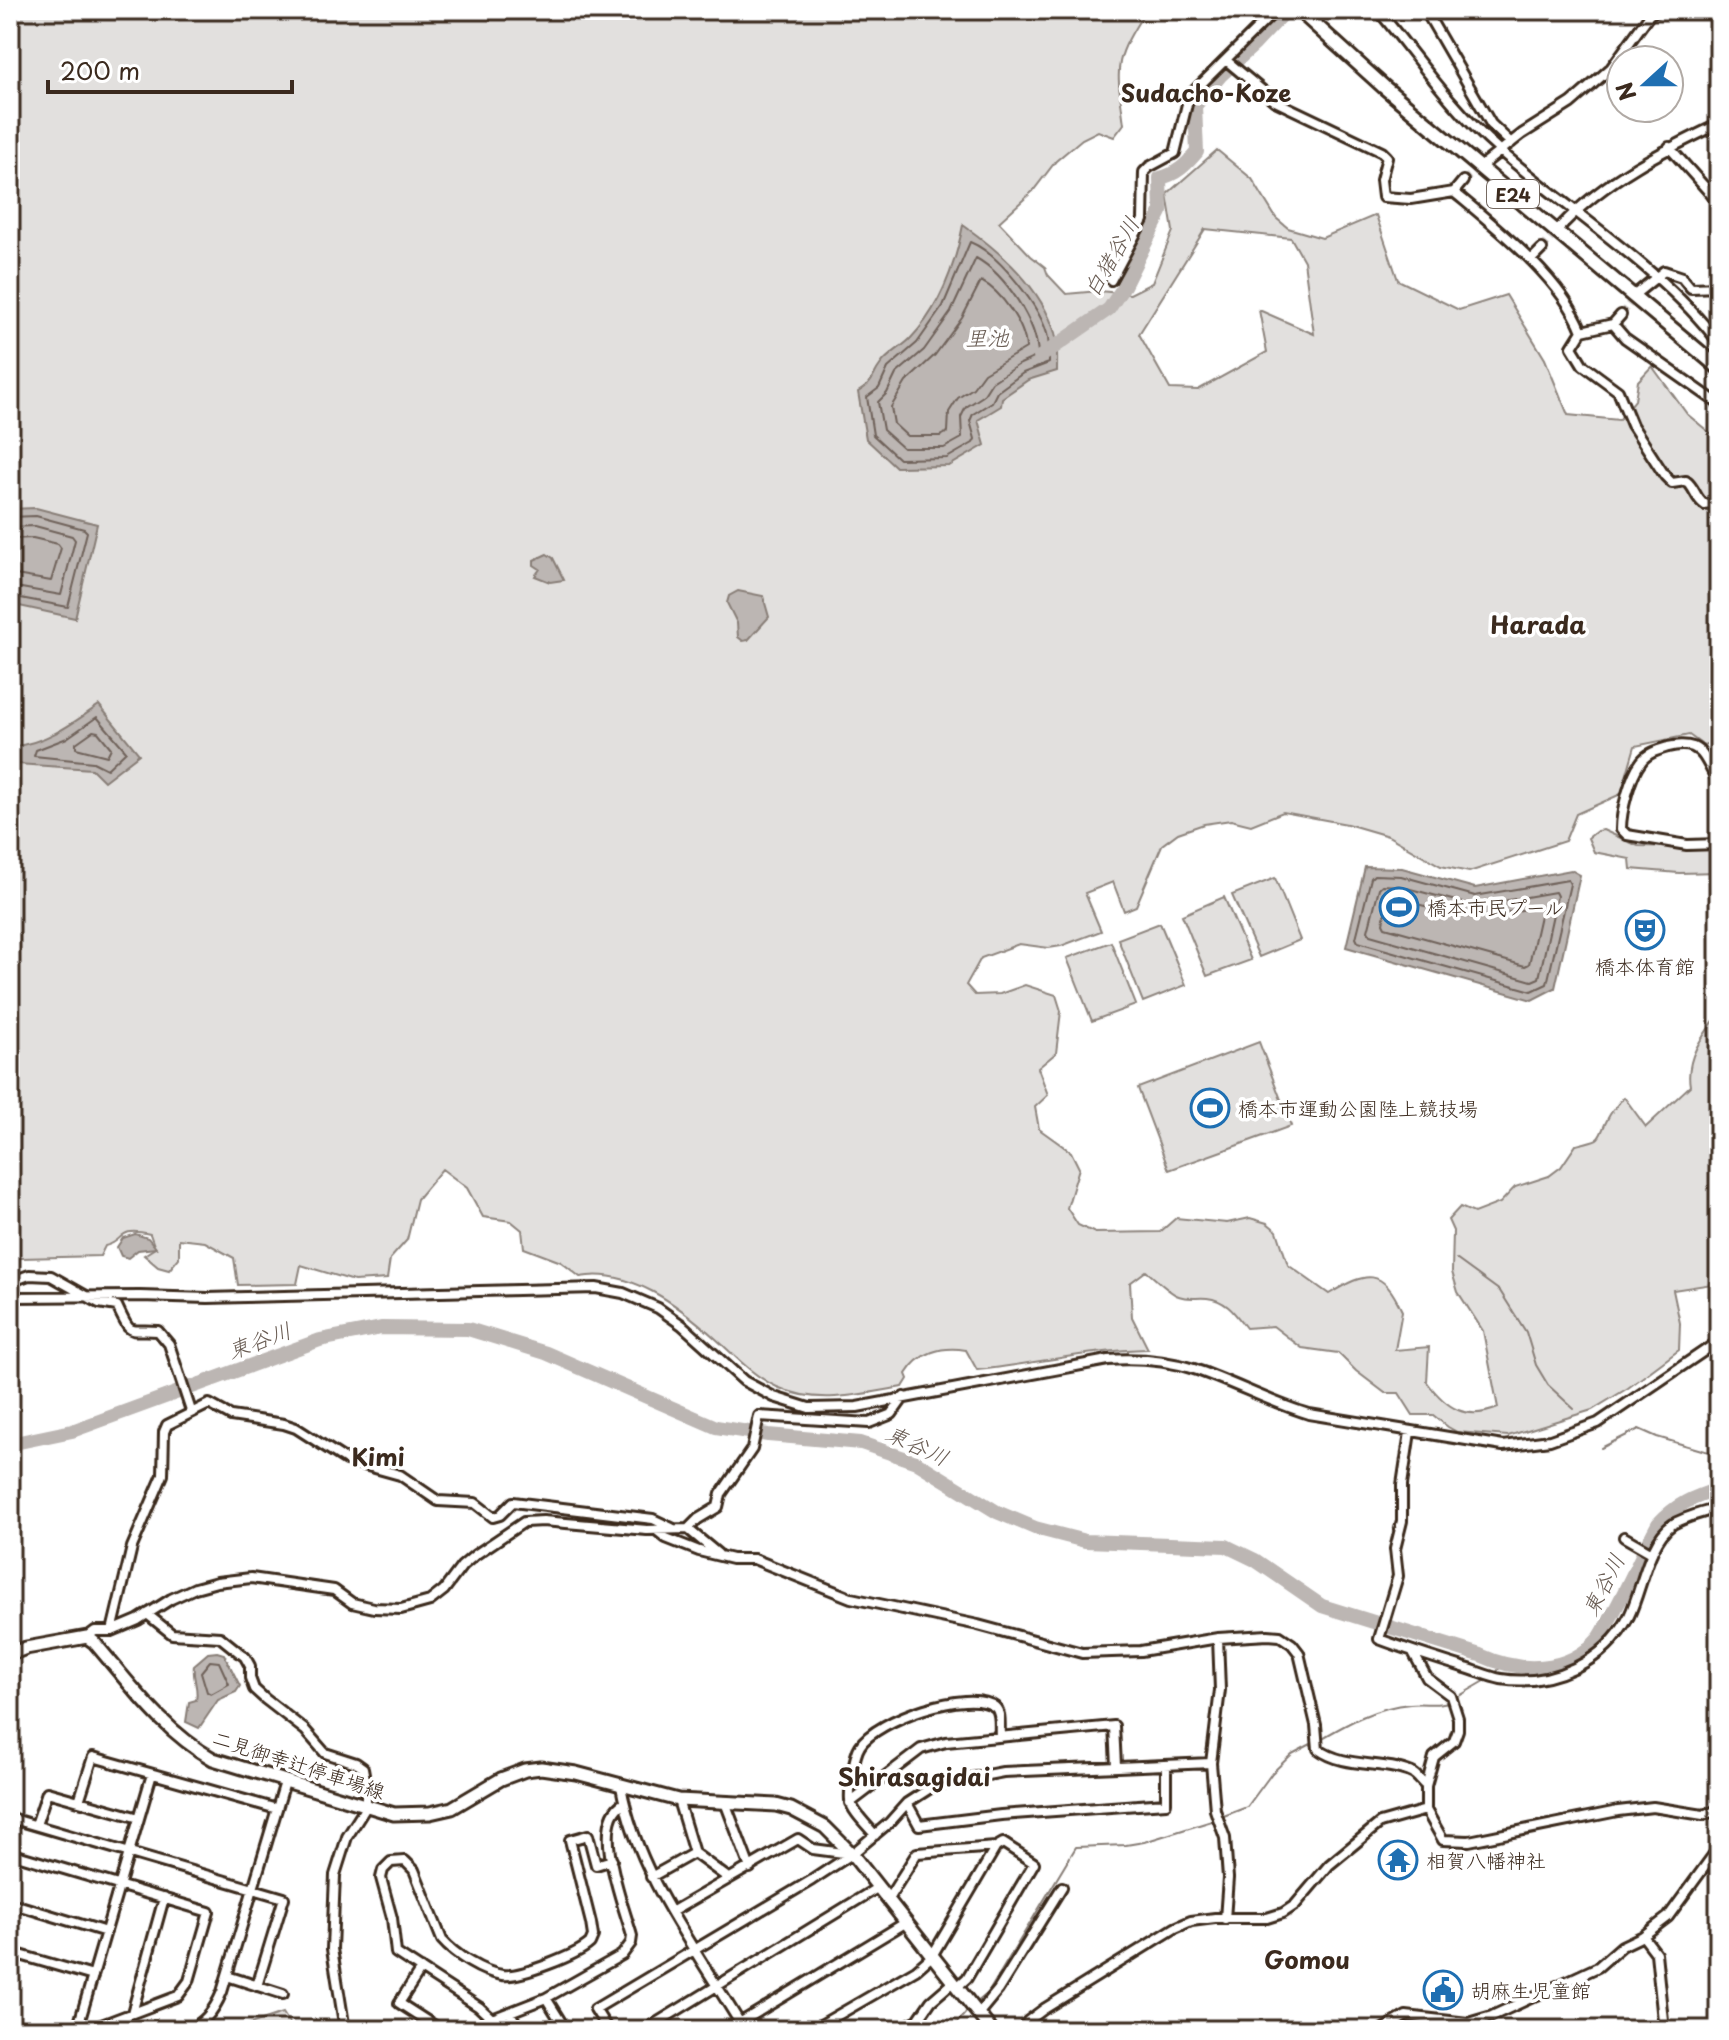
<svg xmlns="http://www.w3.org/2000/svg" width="1729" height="2040" font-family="'Playpen Sans','Klee One',sans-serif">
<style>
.green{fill:#e2e0de;stroke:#8e857e;stroke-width:2;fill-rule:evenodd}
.water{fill:#bcb6b3;stroke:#887e77;stroke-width:2}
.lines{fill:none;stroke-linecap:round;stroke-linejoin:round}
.shore{stroke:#6f625a;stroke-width:2}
.stream{stroke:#887e77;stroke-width:2}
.river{stroke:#bcb6b3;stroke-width:14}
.minor-tunnel{stroke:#d8d4d2;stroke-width:8;stroke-dasharray:8 4;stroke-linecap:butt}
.minor-casing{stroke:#3b2a1e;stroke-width:14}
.major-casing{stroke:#3b2a1e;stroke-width:17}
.highway-casing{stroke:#3b2a1e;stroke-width:18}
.minor{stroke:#fff;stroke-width:8}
.major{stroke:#fff;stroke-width:11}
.highway{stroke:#fff;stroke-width:12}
.labels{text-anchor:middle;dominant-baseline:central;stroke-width:7;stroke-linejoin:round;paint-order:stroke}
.shield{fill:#fff;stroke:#766a62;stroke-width:2}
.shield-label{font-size:18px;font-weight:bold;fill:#3b2a1e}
.poi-label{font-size:20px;fill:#3b2a1e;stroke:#fff;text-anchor:start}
.street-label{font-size:20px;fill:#3b2a1e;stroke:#fff}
.water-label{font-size:22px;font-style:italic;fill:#685b52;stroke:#fff}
.quarter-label{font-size:24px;font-weight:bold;fill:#3b2a1e;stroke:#fff}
</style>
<rect width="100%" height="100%" fill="#fff"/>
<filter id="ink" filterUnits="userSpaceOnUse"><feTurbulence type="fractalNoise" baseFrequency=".0125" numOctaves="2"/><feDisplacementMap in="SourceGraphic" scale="16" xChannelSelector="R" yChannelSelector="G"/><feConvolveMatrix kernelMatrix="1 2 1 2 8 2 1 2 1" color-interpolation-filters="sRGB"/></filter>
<g filter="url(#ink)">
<path class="green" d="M10,10h1136c-33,52 -30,54 -22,114l-10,13 -16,-6 -16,8 -26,22 -23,30 -34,31 32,34 14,11 3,8 18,19 33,-3 31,3 22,-11 21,-52 -6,-37 50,-44 35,29 24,39 12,10 34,10 54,-23 22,65 61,30 47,-15 39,64 23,56 51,5 16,-20 3,-19 14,-15 35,48 23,19h9v304l-15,9 -15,-11 -54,11 -14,48 -45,20 -11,27 -96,31 -28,-6 -53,-30 -41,-12 -64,-12 -32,13 -20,-5 -27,4 -26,9 -16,12 -26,61 -12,5 -11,-29 -28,11 16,38 -40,15 -12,2 -30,-4 -38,14 -15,27 9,10 25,-1 25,-9 31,10 5,16 -5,42 -18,15 10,27 -13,12 4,22 32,23 8,16 -12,40 11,17 17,8 65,-1 16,-14 51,5 23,-5 17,5 10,8 11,34 41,29c38,-23 53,-27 73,17l-7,39 34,-3 -2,35c20,27 39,39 71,26l-15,-77 -25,-39 -6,-20 1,-41 -5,-11 12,-13 14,6 26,-10 15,-16 34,-11 12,-9 15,-22c30,-7 20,-4 32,-27 4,-8 11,-15 16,-21l22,30 44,-41c-5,-28 13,-51 29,-72v269l-46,7 7,33 -1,27 -51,38 -36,22 -84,26 -51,-4 -9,-5 -15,-12h-20l-14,-22h-14l-29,-22 -18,-18 -36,-5 -29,-22 -27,2c-10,-13 -19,-28 -39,-30 -11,-1 -20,2 -31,-3 -11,-6 -21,-17 -30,-24l-16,12 2,34 16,32c-57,1 -114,15 -171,21l-11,-20c-24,-4 -47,2 -60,24l2,5 -5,8c-43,7 -84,19 -126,0 -24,-11 -43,-32 -62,-49 -35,-32 -86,-71 -135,-61l-19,-15 -37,-14 -2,-18 -11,-9 -28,-4 -16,-29 -25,-19 -25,30 -10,41 -17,19 -3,20 -33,2 -53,-16 -4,19 -59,1 -4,-27 -29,-16 -26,-3v19l-10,12 -11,-3 -14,-12 11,-7 -5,-14c-35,-8 -23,7 -45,12l-5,10 -79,2 -11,3zM1205,229l86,9 13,23 10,73 -55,-24 8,42 -69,38 -28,-1 -31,-55z
M1603,830l35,16 81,2v24l-40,1 -48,-4 -1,-10 -36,-7 -6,-14 9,-7z
M1275,878l25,62 -41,17 -27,-62z
M1224,897l27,63 -44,16 -25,-61z
M1160,923l26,62 -43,17 -25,-63z
M1111,942l25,63 -44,16 -25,-63z
M1259,1042l32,84 -122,44 -31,-82z
M283,2013l11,17h-54l1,-3z"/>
<path class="water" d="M963,225c38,27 78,62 92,108 3,12 2,26 2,38l-29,9 -26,18 -1,8 -23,14 7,25 -36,21 -53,1 -30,-28 -8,-47c17,-10 13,-15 23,-28 7,-10 20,-16 29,-25 29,-30 45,-73 53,-114z
M36,508l61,16 -22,94 -65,-14v-95z
M547,554l6,4 11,22 -14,2 -15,-6 5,-7 -6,-4v-5z
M738,591l25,5 6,21 -21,23 -5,1 -5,-4 -1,-14 -10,-20 2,-7z
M99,705l40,49 -35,27 -12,-12 -75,-5 -7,4v-21c35,-3 62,-23 89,-42z
M1365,867l37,1 73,20 96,-18 9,5 -25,113 -23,12 -186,-53z
M135,1234l13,4 8,10 -18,2 -10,8 -7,-2 -4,-9 6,-9z
M217,1652l7,2 16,32 -4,6 -18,8 -19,28 -13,-6 3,-20 7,-2c3,-13 -4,-21 -2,-35l14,-12z"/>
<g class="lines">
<path class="shore" d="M970,242c28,11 72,66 78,96 1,8 1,17 1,25l-26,10 -26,19 -5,10 -19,12 -3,7 5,18 -2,4 -26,15 -48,1 -26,-24 -6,-38 12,-9 9,-20 29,-25 26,-37z
M976,258c29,16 62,65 62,98l-20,9 -26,17 -9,14 -17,11 -5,10 1,21 -18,10h-41l-20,-18 -5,-28 9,-9 9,-19 28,-24 27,-38z
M981,281c20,10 44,44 45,67l-42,25 -11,15 -15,10 -9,14 -1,20 -8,4h-33l-13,-12 -3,-17 15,-25 29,-27 27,-37z
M10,517l26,-1 48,13 3,3 -19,75 -58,-11
M10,527l25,-1 37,10 3,4 -14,55 -51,-9
M10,539l23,-1 25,6 3,4 -10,33 -41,-7
M97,717l29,34 -19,18 -14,-7 -59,-6 2,-6 31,-12z
M93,731l5,1 13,16 -4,8 -31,-8v-5z
M1374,875l27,1 74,20 93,-16 2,4 -23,100 -15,7 -174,-49 -2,-4 15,-60z
M1382,885l17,1 76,20 80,-14 2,4 -18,82 -7,3 -162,-46 -2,-4 11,-43z
M1392,898l82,20 65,-11 2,4 -12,53 -4,2 -140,-39 -2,-4 5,-23z
M210,1661l9,1 10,22 -18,10 -4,-2 -6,-20z"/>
<path class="stream" d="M1456,1259l44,32 26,41 10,33 12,20 26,24
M1601,1448l38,-19 18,8 62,18
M1495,1674l7,-9
M1454,1699l36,-21
M1319,1740c29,-17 57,-33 91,-36 13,-2 25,2 38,-2
M1221,1817l26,-10 25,-34 20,-19 21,-11
M976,2003l12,-10 88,-146 50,-2 18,-3 71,-22
M951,2030l17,-20"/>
<path class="river" d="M1040,357l69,-48 15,-23 37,-74 -1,-34c17,-4 26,-13 37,-26l-2,-46 26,-31 34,-31 32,-34
M10,1444l62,-13 248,-91 61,-12 87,1 78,24 170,74 52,8 93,8 55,19 81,50 38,16 50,13 141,5 29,14 67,46 158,49c39,18 88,19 119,-17 5,-6 8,-15 12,-21 17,-30 30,-62 47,-93 18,-20 36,-27 61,-35"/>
<path class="minor-tunnel" d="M1463,181l18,-14
M1542,249l17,-21
M1621,315l15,-20"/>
<defs>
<path id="minor" d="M1378,10c39,47 74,99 120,139 71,62 165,120 221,194
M1425,10l66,114 20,19
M1651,13l13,-3
M1227,61l48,40 107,51 5,5 -6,23 2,17 28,2 43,-7 9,-11
M1669,147l50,56
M1485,163l37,-29 49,-31 23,-20 17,-15 42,-58
M1454,192c42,35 108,87 128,139
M1561,226c45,-47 101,-75 158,-102
M1531,260l11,-11
M1111,280l32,-60 1,-48 5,-5 26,-14 14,-57 87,-86
M1638,292l26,-21 18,6 9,11 28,-1
M1621,315l-8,9 -31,7 -10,16 11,18 35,26 14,34 33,51 7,7 14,-2c9,6 9,18 19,24l14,-5
M1613,324l12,14 94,66
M1719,782c-9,-10 -12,-29 -26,-35 -8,-3 -17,-2 -25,0 -10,3 -21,6 -27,15 -11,14 -20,50 -20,67l6,6 60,10 32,-1
M10,1282l19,-7 22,1 48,27 18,3c15,33 11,22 41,25l11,13 22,67
M10,1297l130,-1 68,2 388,-10 27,5 35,15 24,17 62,56 30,16 35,11 48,-1 251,-47c29,-2 57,0 86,9 39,13 75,33 115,45l194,32 47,-6 48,-17 121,-82
M1410,1432l-8,53v36l-7,28 3,27 -19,63c29,11 58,20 87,29 11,3 23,9 35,11 49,8 105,-17 128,-63 13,-26 19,-75 44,-92 14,-8 31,-12 46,-16
M688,1529l30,25
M656,1530l10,8 33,13 33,8h22l97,39 127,27 104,28 59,-2 77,-13 50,-3 12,1 12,8 7,9 17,72 2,24c27,20 64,11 94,24 5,2 9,9 14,13
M1624,1537l28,16
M147,1614l25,20 48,3 25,20 5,9v12l4,11 11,10 40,31 20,23 31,10 7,5 3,17v22l-19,30 -12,38 -3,74 13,81
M112,1631l20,-84 31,-72 1,-43 3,-7 42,-21 22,12 53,8 12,4 50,32 54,15 38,26 37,2 18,14 7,-2 13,-13 140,17 19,9
M87,1637l8,-6h17l26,-11 33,-21 24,-11 22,-6 34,-4 83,12 18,13 22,5 27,1 29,-8 14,-11 18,-24 13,-11 49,-33 19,-1 104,9 41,-1 10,-10 20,-12 3,-13 31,-45 7,-33 110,7 23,-9 12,-17
M1218,1638l2,52 -9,73 4,47 10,28 3,40 -3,41
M1413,1652l14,26 24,18 7,22v12l-4,11 -20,16 -8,29v24l17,30 26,1 149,-30 35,-4 50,8 16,-5
M621,1786c16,90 78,167 123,244
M678,1800l16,53 34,25
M79,1801l14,-44 184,52
M725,1802l25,66
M850,1803l71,-54 25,-7 168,-16 2,40
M907,1803l12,22 82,-10 165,-12v-38
M10,1818l274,80 -27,88
M36,1825l11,-33 92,26
M875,1835c-7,-9 -23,-23 -25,-35 -1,-11 4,-45 10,-54 16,-26 109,-59 135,-39 7,6 4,21 5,29
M10,1853l199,59 -20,69 -11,15 -90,34
M651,1877l43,-24
M10,1903l96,29
M673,1911l125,-72 15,10 38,5
M1643,1936l13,17 8,77
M10,1952l83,24
M421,1969l-22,34 42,27
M227,1976l56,18
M957,1987l10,-9 67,-115 -31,-20 -7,4
M546,1998l20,32
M132,2013l32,-115
M510,2013l10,17
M979,2013l19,-23 64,-103
M492,2019l-13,-12 -83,-54 -4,-35 -11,-40 2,-8 8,-8 14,-1 9,9 28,70c13,15 40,32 60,35 17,3 75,-20 88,-32l3,-7 -2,-13 -21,-83 18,-5 8,30 16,-5
M77,2030l75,-256
M187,2030c18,-6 28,-21 35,-38l63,-210
M473,2030l19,-11 54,-21 76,-43 9,-12 1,-7c-8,-30 -43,-115 -8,-133
M608,2030l-13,-21 217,-129 40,-26 38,-32 17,-19 28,-18 68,-13 208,-9
M645,2030l232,-142
M728,2030l177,-107
M812,2030l104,-60 16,-14 64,-109 -79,6 -29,46
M898,2030l20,-10 13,-19 22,-19
M1022,2030l6,-9 16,-12 131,-81 16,-7 24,-3h52l16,-5 12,-8 34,-40 51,-42 46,-13
M1381,2030l25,-14 62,7 24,-7 106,-49 24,-21 21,-10 25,-19 51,-70"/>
<path id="major" d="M10,1654l16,-6 61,-11 7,5c37,43 69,89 119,117l181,55 36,-1 22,-5 49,-29 24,-9 16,-2 35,5 102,27 98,5 15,4 34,18 27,27 139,176"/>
<path id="highway" d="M1299,10l85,77 335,281"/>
</defs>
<use href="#minor" class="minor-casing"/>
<use href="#major" class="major-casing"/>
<use href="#highway" class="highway-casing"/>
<use href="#minor" class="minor"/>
<use href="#major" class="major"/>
<use href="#highway" class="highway"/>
</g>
</g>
<defs>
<symbol id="stadium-ring" viewBox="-11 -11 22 22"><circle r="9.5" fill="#fff" stroke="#1f6fb2" stroke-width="1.5"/><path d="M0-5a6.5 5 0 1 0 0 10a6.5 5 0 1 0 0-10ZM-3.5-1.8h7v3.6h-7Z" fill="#1f6fb2"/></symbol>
<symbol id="theatre-ring" viewBox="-11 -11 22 22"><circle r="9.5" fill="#fff" stroke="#1f6fb2" stroke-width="1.5"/><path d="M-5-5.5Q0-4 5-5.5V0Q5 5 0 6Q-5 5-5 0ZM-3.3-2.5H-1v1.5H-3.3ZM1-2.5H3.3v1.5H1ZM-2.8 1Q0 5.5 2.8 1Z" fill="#1f6fb2"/></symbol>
<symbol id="temple-ring" viewBox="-11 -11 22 22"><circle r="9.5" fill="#fff" stroke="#1f6fb2" stroke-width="1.5"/><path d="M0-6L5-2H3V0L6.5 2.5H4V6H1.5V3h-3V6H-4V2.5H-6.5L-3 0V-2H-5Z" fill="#1f6fb2"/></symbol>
<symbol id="civic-ring" viewBox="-11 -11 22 22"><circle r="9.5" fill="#fff" stroke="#1f6fb2" stroke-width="1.5"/><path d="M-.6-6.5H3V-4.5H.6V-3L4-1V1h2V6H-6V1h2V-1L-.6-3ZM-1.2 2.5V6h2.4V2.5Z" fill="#1f6fb2"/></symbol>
</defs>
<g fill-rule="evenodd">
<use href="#stadium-ring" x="1377" y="885" width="44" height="44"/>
<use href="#theatre-ring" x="1623" y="908" width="44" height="44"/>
<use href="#stadium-ring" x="1188" y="1086" width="44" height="44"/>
<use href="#temple-ring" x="1376" y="1838" width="44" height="44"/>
<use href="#civic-ring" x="1421" y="1968" width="44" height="44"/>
</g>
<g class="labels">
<rect class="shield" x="1487" y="180" width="52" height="28" rx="6"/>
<g class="shield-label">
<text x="1513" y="194">E24</text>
</g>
<g class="poi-label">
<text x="1427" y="907">橋本市民プール</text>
<text x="1645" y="966" text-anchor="middle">橋本体育館</text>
<text x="1238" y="1108">橋本市運動公園陸上競技場</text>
<text x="1426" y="1860">相賀八幡神社</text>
<text x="1471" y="1990">胡麻生児童館</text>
</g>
<g class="street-label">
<text transform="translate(299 1764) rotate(18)">二見御幸辻停車場線</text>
</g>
<g class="water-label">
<text transform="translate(1110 256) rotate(-60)">白猪谷川</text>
<text x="987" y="336">里池</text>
<text transform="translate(259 1339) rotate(-20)">東谷川</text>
<text transform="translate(918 1444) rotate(25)">東谷川</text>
<text transform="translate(1602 1584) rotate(-63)">東谷川</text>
</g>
<g class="quarter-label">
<text x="1206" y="92">Sudacho-Koze</text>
<text x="1538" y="624">Harada</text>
<text x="378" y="1456">Kimi</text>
<text x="914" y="1776">Shirasagidai</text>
<text x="1307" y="1959">Gomou</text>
</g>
</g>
<rect width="1729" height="2040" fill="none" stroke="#fff" stroke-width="40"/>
<rect x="20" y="20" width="1689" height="2000" fill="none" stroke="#3b2a1e" stroke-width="3" filter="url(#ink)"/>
<g transform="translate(1645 84) rotate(249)"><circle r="38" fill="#ffffff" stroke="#b1aaa5" stroke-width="2"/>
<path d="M0-6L14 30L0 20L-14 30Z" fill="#1f6fb2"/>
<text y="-12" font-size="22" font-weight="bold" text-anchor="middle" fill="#3b2a1e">N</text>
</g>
<path d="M48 80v12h244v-12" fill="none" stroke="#3b2a1e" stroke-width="4"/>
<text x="60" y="80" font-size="24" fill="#3b2a1e" stroke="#ffffff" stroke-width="6" paint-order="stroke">200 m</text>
</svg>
